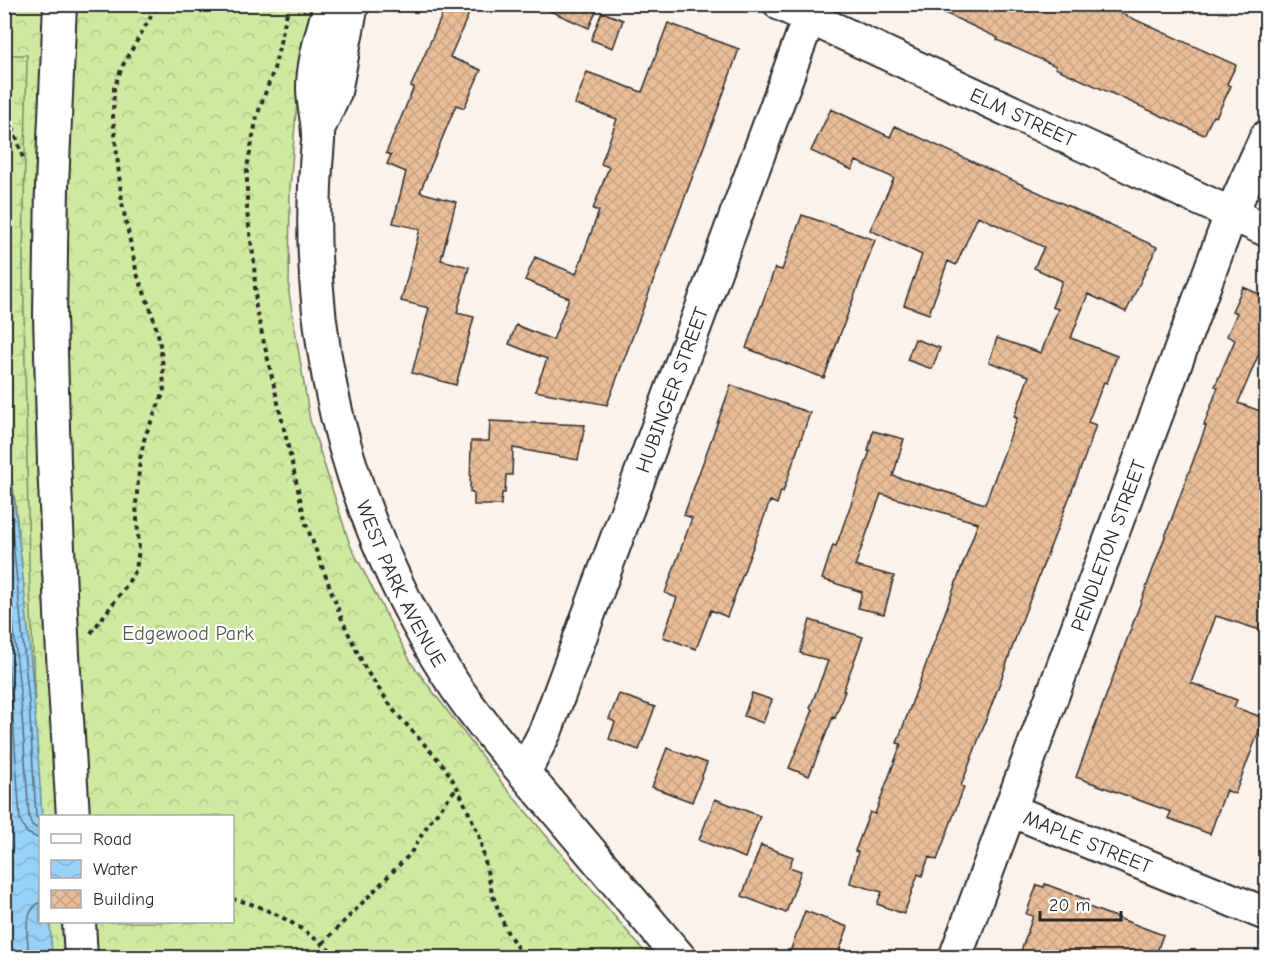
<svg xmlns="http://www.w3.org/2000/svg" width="1271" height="962" font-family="'Comic Neue',sans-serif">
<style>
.forest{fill:url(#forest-crowns);stroke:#7c8a66;stroke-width:1.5;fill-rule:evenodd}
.wetland{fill:url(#wetland-marsh);stroke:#7c8a66;stroke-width:1.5}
.water{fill:url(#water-waves);stroke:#6c8fa5;stroke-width:1.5}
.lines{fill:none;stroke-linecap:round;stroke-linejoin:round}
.shore{stroke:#566d7d;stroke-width:1.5}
.building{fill:url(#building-cross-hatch);stroke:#2b2b2b;stroke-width:1.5}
.minor-casing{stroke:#2b2b2b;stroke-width:36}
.path{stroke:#2b2b2b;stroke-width:4;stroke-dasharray:4.5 4.5;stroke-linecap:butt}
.minor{stroke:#fff;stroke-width:32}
.labels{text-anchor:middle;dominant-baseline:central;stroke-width:4.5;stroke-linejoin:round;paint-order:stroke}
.street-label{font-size:20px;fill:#2b2b2b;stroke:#fff}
.park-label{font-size:20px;fill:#545a48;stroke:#fff}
</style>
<defs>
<pattern id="forest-crowns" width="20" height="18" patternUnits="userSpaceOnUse" patternTransform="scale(1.5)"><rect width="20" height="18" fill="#cee9a0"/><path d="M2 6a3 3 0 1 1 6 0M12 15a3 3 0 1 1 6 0" fill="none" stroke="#b1c88a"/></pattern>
<pattern id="wetland-marsh" width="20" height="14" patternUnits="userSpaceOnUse" patternTransform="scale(1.5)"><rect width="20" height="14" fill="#cee9a0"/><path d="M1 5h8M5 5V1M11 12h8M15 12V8" fill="none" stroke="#b1c88a"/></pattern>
<pattern id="water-waves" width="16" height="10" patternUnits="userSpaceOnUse" patternTransform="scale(1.5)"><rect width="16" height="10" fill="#97d1f7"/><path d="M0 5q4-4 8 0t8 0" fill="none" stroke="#82b4d4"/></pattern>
<pattern id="building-cross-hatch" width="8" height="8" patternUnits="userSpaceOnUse" patternTransform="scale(1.5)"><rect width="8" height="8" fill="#e9bd99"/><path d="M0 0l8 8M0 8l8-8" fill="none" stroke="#c8a384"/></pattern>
</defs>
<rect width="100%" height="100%" fill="#fbf2eb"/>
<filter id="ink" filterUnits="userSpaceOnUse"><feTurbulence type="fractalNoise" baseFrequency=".0167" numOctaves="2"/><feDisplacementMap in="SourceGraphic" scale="12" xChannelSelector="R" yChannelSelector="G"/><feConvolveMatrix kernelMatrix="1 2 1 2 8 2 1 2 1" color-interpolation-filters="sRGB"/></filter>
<g filter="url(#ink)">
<path class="forest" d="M5,5h313l-15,61 -7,45 -6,78 -1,104 21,127 40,125 62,119 93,123 144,170 -644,1zM40,816h192v106h-192z"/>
<path class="wetland" d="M4,55h23l-4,205 6,307 6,134 -20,-200 -10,-70z"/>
<path class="water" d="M4,431c20,127 30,257 38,385h-2v106h10l2,35h-47z"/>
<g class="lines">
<path class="shore" d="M4,470l5,31 20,201 7,114 4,6
M4,532l17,170 8,115 3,8 8,5
M4,626l8,77 8,117 7,13 13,6
M29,958c-1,-20 -8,-44 11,-56"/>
</g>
<path class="building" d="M447,4h26l-23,53 31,13 -17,38 -8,-3 -36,87 36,10 -15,58 28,7 -12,46 17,4 -18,68 -44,-12 17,-65 -28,-7 19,-72 -27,-6 13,-51 -19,-8 4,-9 -5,-2 28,-66 -3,-1z
M534,4h65l-10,24z
M926,4h181l12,6 -1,2 118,53 -9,19 4,2 -15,31 -3,-1 -9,19 -149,-67 1,-2 -59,-26 1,-2z
M602,12l21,8 -10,28 -22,-8z
M668,23l71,26 -20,57 -112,299 -72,-14 12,-32 -38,-15 7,-19 37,15 16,-42 -44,-18 10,-23 41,17 23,-63 -6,-2 16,-42 -8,-3 16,-45 -42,-15 12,-32 55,20z
M831,109l59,28 5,-11 262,121 -31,65 -38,-18 -17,44 46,18 -10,27 -3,-1 -16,40 8,3 -13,37 -64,166 -18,52 -40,106 3,1 -27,73 -8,-3 -7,19 -4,-2 -14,40 -27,-10 5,-12 -32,-9 8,-31 -3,-1 15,-39 5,2 26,-70 -4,-1 81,-220 -97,-29 -26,72 39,10 -10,38 -26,-6 4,-16 -40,-13 11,-34 3,1 34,-95h-2l5,-20 31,8 -11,37 92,28 32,-86 -3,-1 15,-41 -40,-14 8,-24 44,15 17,-44 -6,-2 10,-26 -28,-13 10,-21 -66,-31 -22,49 -8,-4 -19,53 -25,-9 18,-50 -52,-25 24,-52 -38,-17 -4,9 -41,-19z
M802,215l73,25 -51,138 -78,-30 29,-80 7,2z
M1243,287l23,10v40l-28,66 28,10v219l-50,-16 -25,67 46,17 -3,7 30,11 -29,76 -9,-4 -16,44 -42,-16 3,-6 -95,-35 130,-351 -2,-1 14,-38 -3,-1 20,-46 -8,-4 10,-23 -5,-2z
M915,339l25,9 -8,21 -25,-9z
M731,385l79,28 -27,79 -2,-1 -4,13 -7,-3 -43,116 -16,-7 -15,39 -33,-12 14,-39 -12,-5 27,-75 -8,-3z
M490,421l95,4 -7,35 -65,-12 -1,27h-6l-1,18h-3l-1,12h-27v-12l-4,-1 1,-51h18z
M810,620l53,17 -20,54h2l-10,27 -2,-1 -24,59 -20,-8 24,-58 -3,-2 18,-47 -28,-8z
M752,693l20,7 -9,23 -19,-7z
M619,694l36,13 -16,43 -30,-11 6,-17 -6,-3z
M667,748l40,15 -15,39 -40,-15z
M715,799l45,17 -15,42 -46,-18z
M761,845l32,12 -4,10 12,4 -15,42 -44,-17z
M1045,884l43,16 -2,6 77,29 -8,22h-136l14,-41 -7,-2 11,-29 7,2z
M805,911l43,16 -11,30h-49z"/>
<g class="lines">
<defs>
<g id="minor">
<path d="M60,4l-8,182 -2,129 4,148 9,192 10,161"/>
<path id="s1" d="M330,4c-7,27 -17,57 -17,84 0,18 6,35 5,53 -17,185 24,358 119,517 29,49 68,93 105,136 46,55 92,109 138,164"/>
<path id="s2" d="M780,4l486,226"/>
<path d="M319,127l16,-35 17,-88"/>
<path id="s3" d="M524,773l22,-43 268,-726"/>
<path id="s4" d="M1010,810l256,104"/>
<path d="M79,922l2,36"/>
<path id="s5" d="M955,958l276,-744 35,-77"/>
</g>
</defs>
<use href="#minor" class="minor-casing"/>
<path class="path" d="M289,4l-15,65 -17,47 -10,52v44l7,50 2,46 50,216 37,98 23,48 29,42 49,54 13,21 22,48 13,58 14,37 18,28
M4,47l7,74 12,37
M91,633l33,-44 12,-19 3,-21 -3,-45 4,-45 5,-23 19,-44 -1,-25 -4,-29 -7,-25 -15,-39 -15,-71 -9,-86 1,-29 9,-23 35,-61
M232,899c40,8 77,32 106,59
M323,943l87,-89 19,-31 28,-36"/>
<use href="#minor" class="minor"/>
</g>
</g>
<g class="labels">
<g class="street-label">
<text stroke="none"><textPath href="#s2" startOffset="268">ELM STREET</textPath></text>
<text stroke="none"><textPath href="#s3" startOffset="411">HUBINGER STREET</textPath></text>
<text stroke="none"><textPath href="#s5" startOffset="440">PENDLETON STREET</textPath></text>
<text stroke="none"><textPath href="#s1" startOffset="596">WEST PARK AVENUE</textPath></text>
<text stroke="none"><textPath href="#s4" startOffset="84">MAPLE STREET</textPath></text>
</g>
<g class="park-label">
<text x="188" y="633">Edgewood Park</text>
</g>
</g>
<rect width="1271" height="962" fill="none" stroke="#fff" stroke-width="24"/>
<rect x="12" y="12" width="1247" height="938" fill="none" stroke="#2b2b2b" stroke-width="2" filter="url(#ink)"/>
<rect x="39" y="815" width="195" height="108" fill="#ffffff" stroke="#aaaaaa" stroke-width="1.5"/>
<rect x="51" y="834" width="30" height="9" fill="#ffffff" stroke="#aaaaaa" stroke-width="1.5"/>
<text x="93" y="845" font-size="18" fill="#2b2b2b">Road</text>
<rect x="51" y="860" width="30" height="18" fill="url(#water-waves)" stroke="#aaaaaa" stroke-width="1.5"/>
<text x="93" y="875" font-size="18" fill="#2b2b2b">Water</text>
<rect x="51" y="890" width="30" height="18" fill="url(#building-cross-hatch)" stroke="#aaaaaa" stroke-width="1.5"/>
<text x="93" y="905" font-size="18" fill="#2b2b2b">Building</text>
<path d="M1040 911v9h81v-9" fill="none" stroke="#2b2b2b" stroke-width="3"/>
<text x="1049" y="911" font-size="18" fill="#2b2b2b" stroke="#ffffff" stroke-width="4.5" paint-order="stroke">20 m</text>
</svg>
